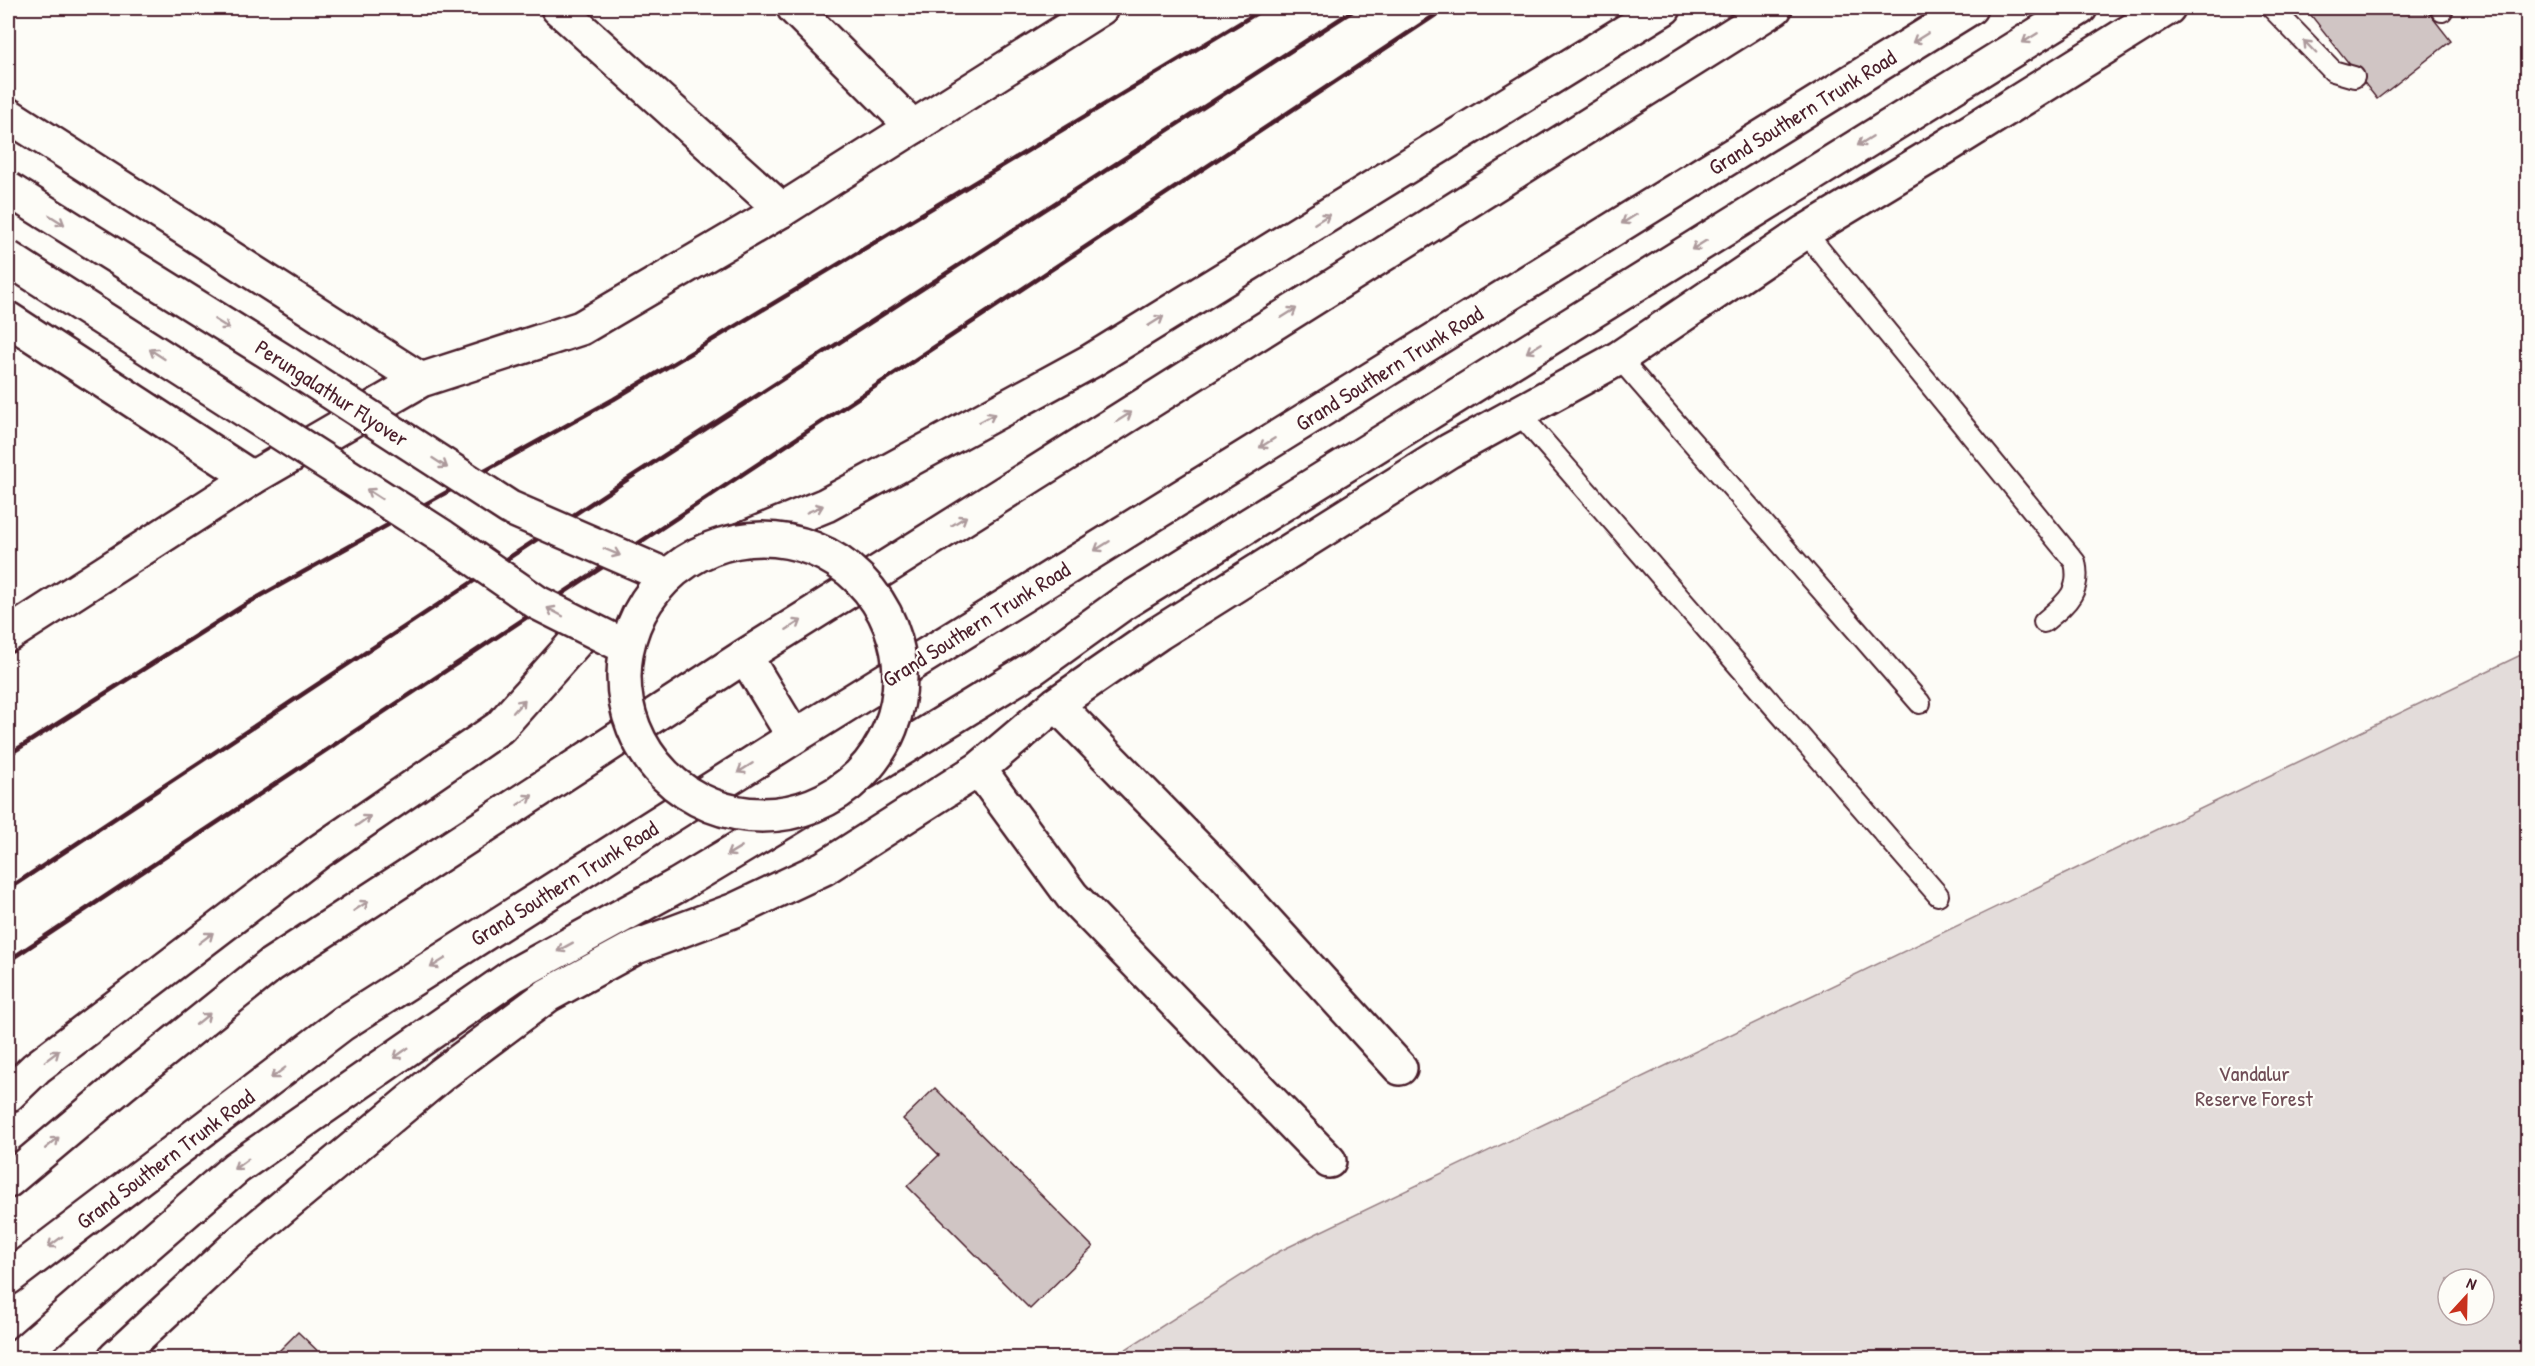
<svg xmlns="http://www.w3.org/2000/svg" width="2535" height="1366" font-family="'Patrick Hand',sans-serif">
<style>
.green{fill:#e3dcda;stroke:#967e82;stroke-width:1.5;fill-rule:evenodd}
.building{fill:#d0c5c4;stroke:#4a1f2b;stroke-width:1.5}
.lines{fill:none;stroke-linecap:round;stroke-linejoin:round}
.service-casing{stroke:#4a1f2b;stroke-width:24}
.minor-casing{stroke:#4a1f2b;stroke-width:38}
.tertiary-casing{stroke:#4a1f2b;stroke-width:38}
.trunk-casing{stroke:#4a1f2b;stroke-width:38}
.service{stroke:#fdfcf7;stroke-width:20}
.minor{stroke:#fdfcf7;stroke-width:33}
.tertiary{stroke:#fdfcf7;stroke-width:33}
.trunk{stroke:#fdfcf7;stroke-width:33}
.rail{stroke:#4a1f2b;stroke-width:4.5}
.primary-bridge-casing{stroke:#4a1f2b;stroke-width:38;stroke-linecap:butt}
.trunk-bridge-casing{stroke:#4a1f2b;stroke-width:38;stroke-linecap:butt}
.primary-bridge{stroke:#fdfcf7;stroke-width:33}
.trunk-bridge{stroke:#fdfcf7;stroke-width:33}
.oneway{stroke:#ac999b}
.labels{text-anchor:middle;dominant-baseline:central;stroke-width:4.5;stroke-linejoin:round;paint-order:stroke}
.street-label{font-size:22px;fill:#4a1f2b;stroke:#fdfcf7}
.park-label{font-size:22px;fill:#704e57;stroke:#fdfcf7}
</style>
<rect width="100%" height="100%" fill="#fdfcf7"/>
<filter id="ink" filterUnits="userSpaceOnUse"><feTurbulence type="fractalNoise" baseFrequency=".0167" numOctaves="2"/><feDisplacementMap in="SourceGraphic" scale="12" xChannelSelector="R" yChannelSelector="G"/><feConvolveMatrix kernelMatrix="1 2 1 2 8 2 1 2 1" color-interpolation-filters="sRGB"/></filter>
<g filter="url(#ink)">
<path class="green" d="M2527,652v706h-1415l166,-106zM2448,1279h36v36h-36z"/>
<path class="building" d="M2318,8h107l26,33 -74,58 -67,-85z
M935,1088l158,159 -63,62 -123,-123 32,-31 -36,-36z
M298,1332l27,26h-53z"/>
<g class="lines">
<defs>
<path id="service" d="M2272,8l61,63 21,6
M2441,8l1,3
M1805,232l270,330c7,31 -10,42 -31,60
M1619,358l301,345
M1518,412l420,483"/>
<path id="minor" d="M558,8l224,202
M794,8l119,119
M8,635l244,-157
M1056,704l169,172 175,192
M979,769l93,127 257,265
M115,1358l122,-113 204,-170 107,-80 88,-48 99,-37 89,-42 155,-99 77,-65 103,-71 290,-182 170,-93 186,-126 134,-81 229,-143"/>
<path id="tertiary" d="M8,115l413,265
M8,319l244,159 169,-98 160,-52 201,-118 319,-202"/>
<path id="trunk" d="M741,540l85,-35 265,-144 573,-353
M745,656l49,81
M864,772l169,-104 89,-64 958,-596
M8,1095l28,-27 284,-217 180,-124 87,-98
M8,1181l114,-96 149,-120 474,-309 1030,-648
M8,1278l334,-254 452,-287 1176,-729
M17,1358l219,-190 278,-193 164,-90 125,-75"/>
</defs>
<use href="#service" class="service-casing"/>
<use href="#minor" class="minor-casing"/>
<use href="#tertiary" class="tertiary-casing"/>
<use href="#trunk" class="trunk-casing"/>
<use href="#service" class="service"/>
<use href="#minor" class="minor"/>
<use href="#tertiary" class="tertiary"/>
<use href="#trunk" class="trunk"/>
<path class="rail" d="M8,755l238,-151 368,-205 651,-391
M8,889l623,-412 726,-469
M8,961l1438,-953"/>
<defs>
<path id="primary-bridge" d="M8,189l275,172 227,147 157,68
M8,258l435,279 95,66 88,44"/>
<path id="trunk-bridge" d="M624 677a138 138 0 1 1 276 0a138 138 0 1 1-276 0Z"/>
</defs>
<use href="#primary-bridge" class="primary-bridge-casing"/>
<use href="#trunk-bridge" class="trunk-bridge-casing"/>
<use href="#primary-bridge" class="primary-bridge"/>
<use href="#trunk-bridge" class="trunk-bridge"/>
</g>
<defs><path id="oneway-shaft" d="M-6 0H5M1.5-3L5.5 0L1.5 3" fill="none" stroke-width="1.6" stroke-linecap="round" stroke-linejoin="round" transform="scale(1.5)"/></defs>
<g class="oneway">
<use href="#oneway-shaft" transform="translate(1920 38) rotate(148)"/>
<use href="#oneway-shaft" transform="translate(2030 38) rotate(148)"/>
<use href="#oneway-shaft" transform="translate(2310 47) rotate(-134)"/>
<use href="#oneway-shaft" transform="translate(1865 141) rotate(148)"/>
<use href="#oneway-shaft" transform="translate(1322 219) rotate(-32)"/>
<use href="#oneway-shaft" transform="translate(1629 219) rotate(148)"/>
<use href="#oneway-shaft" transform="translate(57 220) rotate(32)"/>
<use href="#oneway-shaft" transform="translate(1699 245) rotate(148)"/>
<use href="#oneway-shaft" transform="translate(1289 313) rotate(-32)"/>
<use href="#oneway-shaft" transform="translate(1156 321) rotate(-32)"/>
<use href="#oneway-shaft" transform="translate(222 324) rotate(32)"/>
<use href="#oneway-shaft" transform="translate(1534 348) rotate(148)"/>
<use href="#oneway-shaft" transform="translate(157 354) rotate(-147)"/>
<use href="#oneway-shaft" transform="translate(1124 417) rotate(-32)"/>
<use href="#oneway-shaft" transform="translate(987 418) rotate(-28)"/>
<use href="#oneway-shaft" transform="translate(1267 443) rotate(148)"/>
<use href="#oneway-shaft" transform="translate(440 463) rotate(33)"/>
<use href="#oneway-shaft" transform="translate(374 494) rotate(-147)"/>
<use href="#oneway-shaft" transform="translate(815 509) rotate(-23)"/>
<use href="#oneway-shaft" transform="translate(959 521) rotate(-32)"/>
<use href="#oneway-shaft" transform="translate(1102 546) rotate(148)"/>
<use href="#oneway-shaft" transform="translate(612 552) rotate(23)"/>
<use href="#oneway-shaft" transform="translate(555 612) rotate(-152)"/>
<use href="#oneway-shaft" transform="translate(794 625) rotate(-32)"/>
<use href="#oneway-shaft" transform="translate(519 706) rotate(-48)"/>
<use href="#oneway-shaft" transform="translate(745 768) rotate(148)"/>
<use href="#oneway-shaft" transform="translate(525 800) rotate(-33)"/>
<use href="#oneway-shaft" transform="translate(363 821) rotate(-35)"/>
<use href="#oneway-shaft" transform="translate(734 851) rotate(149)"/>
<use href="#oneway-shaft" transform="translate(361 906) rotate(-33)"/>
<use href="#oneway-shaft" transform="translate(206 938) rotate(-37)"/>
<use href="#oneway-shaft" transform="translate(565 947) rotate(151)"/>
<use href="#oneway-shaft" transform="translate(438 963) rotate(148)"/>
<use href="#oneway-shaft" transform="translate(203 1019) rotate(-39)"/>
<use href="#oneway-shaft" transform="translate(401 1053) rotate(145)"/>
<use href="#oneway-shaft" transform="translate(52 1056) rotate(-37)"/>
<use href="#oneway-shaft" transform="translate(278 1073) rotate(143)"/>
<use href="#oneway-shaft" transform="translate(52 1143) rotate(-40)"/>
<use href="#oneway-shaft" transform="translate(241 1164) rotate(144)"/>
<use href="#oneway-shaft" transform="translate(55 1242) rotate(143)"/>
</g>
</g>
<g class="labels">
<g class="street-label">
<text transform="translate(1802 112) rotate(-32)">Grand Southern Trunk Road</text>
<text transform="translate(1389 368) rotate(-32)">Grand Southern Trunk Road</text>
<text transform="translate(332 393) rotate(33)">Perungalathur Flyover</text>
<text transform="translate(976 624) rotate(-32)">Grand Southern Trunk Road</text>
<text transform="translate(564 883) rotate(-32)">Grand Southern Trunk Road</text>
<text transform="translate(165 1159) rotate(-37)">Grand Southern Trunk Road</text>
</g>
<g class="park-label">
<text x="2254" y="1073">Vandalur<tspan x="2254" dy="25">Reserve Forest</tspan></text>
</g>
</g>
<rect width="2535" height="1366" fill="none" stroke="#fdfcf7" stroke-width="30"/>
<rect x="15" y="15" width="2505" height="1336" fill="none" stroke="#4a1f2b" stroke-width="2" filter="url(#ink)"/>
<g transform="translate(2466 1297) rotate(22)"><circle r="28" fill="#fdfcf7" stroke="#b5a4a5" stroke-width="1.5"/>
<path d="M0-4.5L10 22L0 15L-10 22Z" fill="#c8321e"/>
<text y="-9" font-size="16" font-weight="bold" text-anchor="middle" fill="#4a1f2b">N</text>
</g>
</svg>
